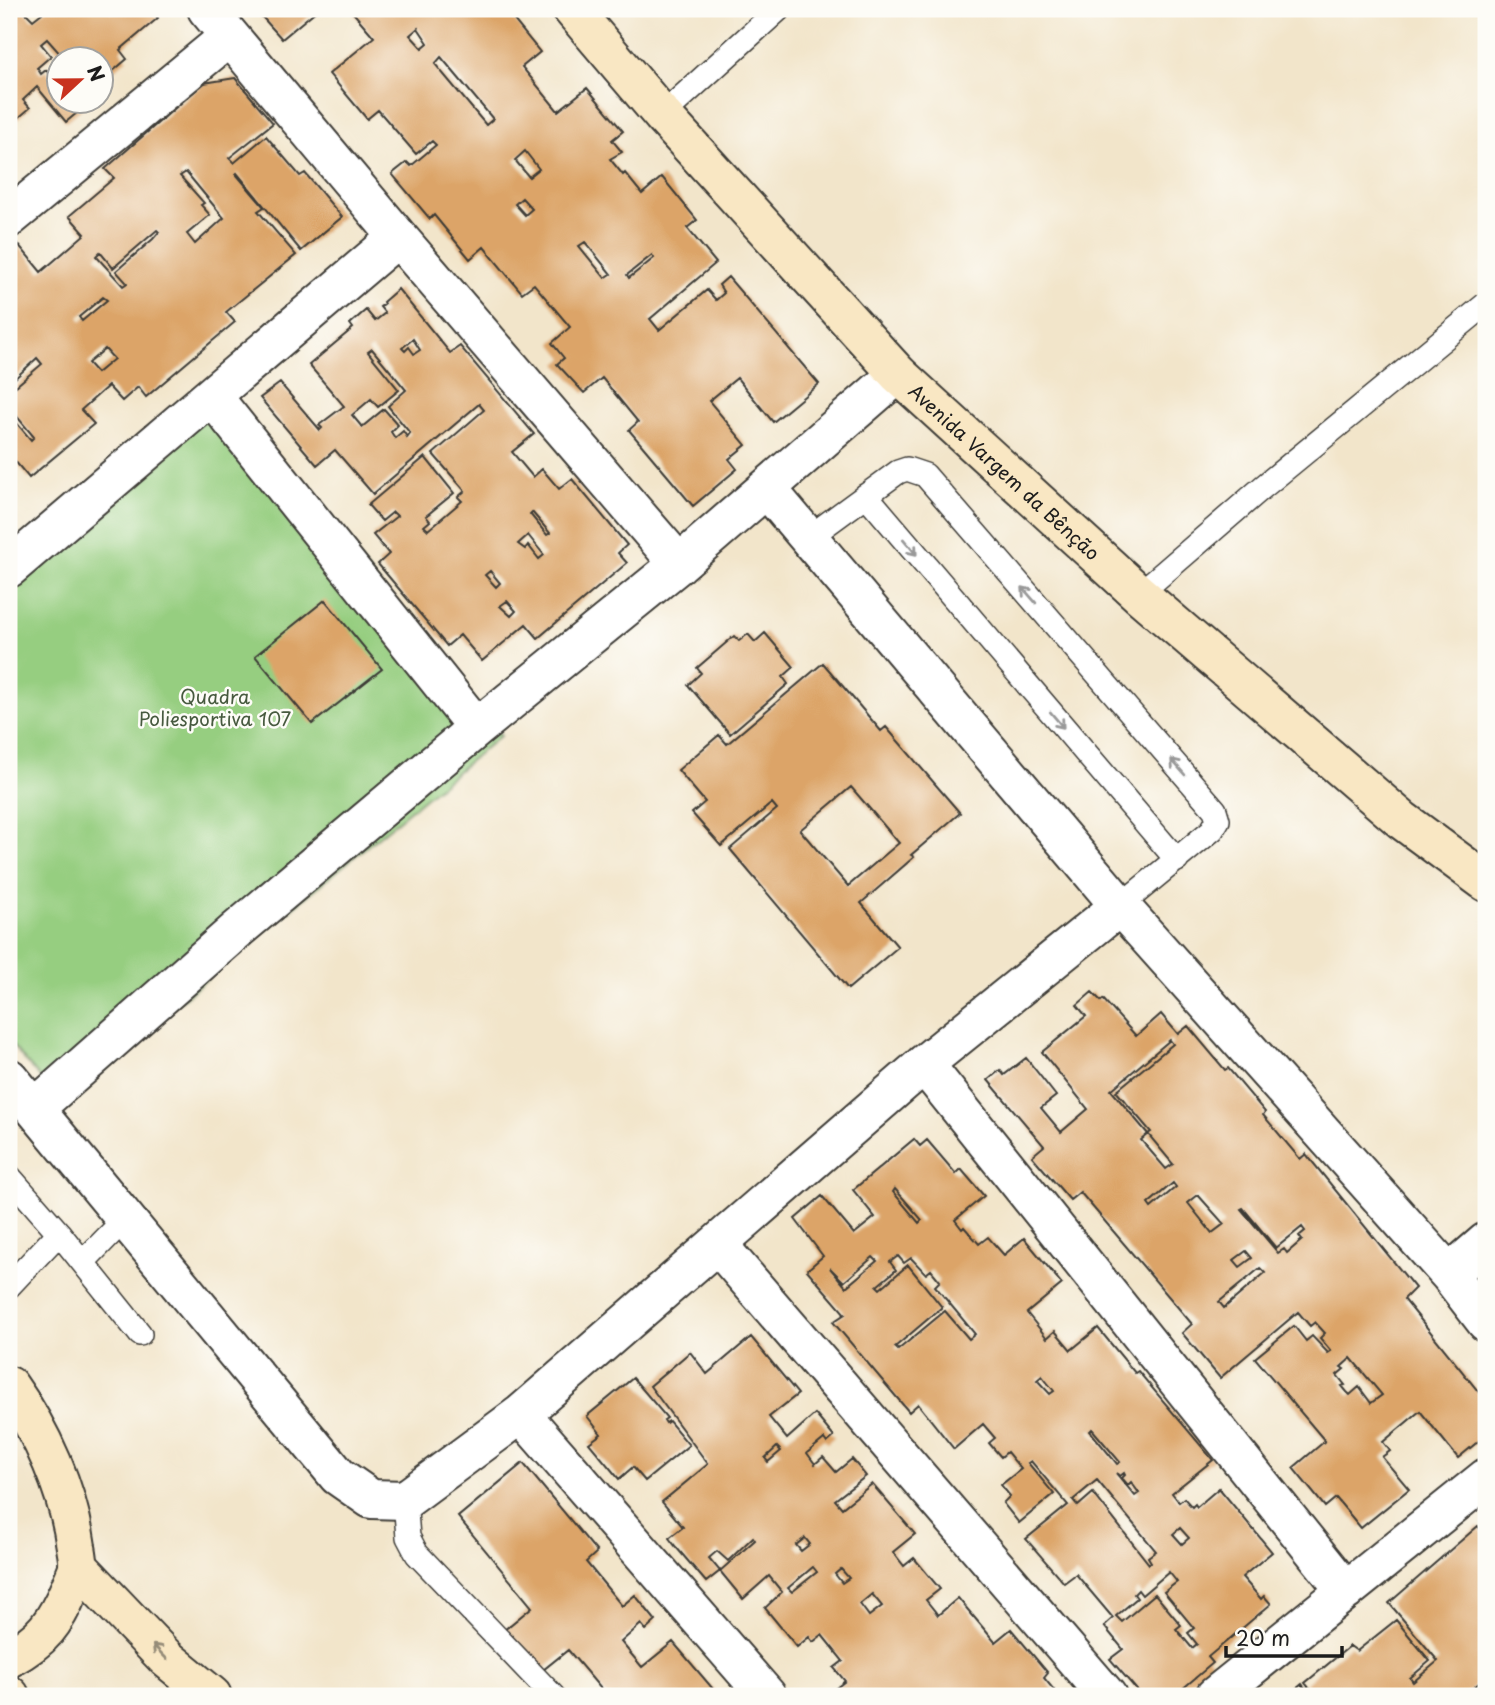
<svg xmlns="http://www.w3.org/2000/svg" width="1495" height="1705" font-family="'Playpen Sans',sans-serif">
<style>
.green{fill:#96ce80;stroke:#59754e;stroke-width:2}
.building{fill:#dca467;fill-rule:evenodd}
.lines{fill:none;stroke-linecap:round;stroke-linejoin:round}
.lane-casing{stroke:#3c3a36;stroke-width:26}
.street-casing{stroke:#3c3a36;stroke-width:42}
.secondary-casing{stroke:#3c3a36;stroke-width:42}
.lane{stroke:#fff;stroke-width:23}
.street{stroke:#fff;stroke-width:38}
.secondary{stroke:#f9e7c3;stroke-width:38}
.oneway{stroke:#999}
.oneway2{stroke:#968c78}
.labels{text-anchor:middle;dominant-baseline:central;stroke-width:5;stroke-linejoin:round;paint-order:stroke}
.street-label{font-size:19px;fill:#1c1c1c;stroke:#fdfcf7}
.park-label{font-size:19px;fill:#475a3f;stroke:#fdfcf7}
</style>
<rect width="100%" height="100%" fill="#fdfcf7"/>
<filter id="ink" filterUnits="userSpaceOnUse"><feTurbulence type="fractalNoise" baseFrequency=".0143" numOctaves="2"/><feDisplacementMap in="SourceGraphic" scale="14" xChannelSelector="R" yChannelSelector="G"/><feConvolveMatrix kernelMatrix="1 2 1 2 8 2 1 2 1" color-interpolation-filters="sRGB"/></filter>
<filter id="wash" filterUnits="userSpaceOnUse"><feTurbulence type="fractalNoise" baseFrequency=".00686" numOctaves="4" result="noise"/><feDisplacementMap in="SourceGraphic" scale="28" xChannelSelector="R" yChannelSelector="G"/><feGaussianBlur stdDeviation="1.57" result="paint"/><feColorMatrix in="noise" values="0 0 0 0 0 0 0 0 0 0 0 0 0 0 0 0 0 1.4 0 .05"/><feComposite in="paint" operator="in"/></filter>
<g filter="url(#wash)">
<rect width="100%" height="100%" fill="#f2e5ca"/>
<path class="green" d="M230,399l271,336 -441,366 -51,-59v-463z"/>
<g id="blocks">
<path class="building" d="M9,9h19l-3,3 8,8 14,-11h60l4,4 4,-3 3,4 -2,-5h34l8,9 -38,32 7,9 -21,18 5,6 -9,9v-32h-41l2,-3 -16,-18 -6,5 10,12 -14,12 4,6 5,-4 4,5 5,-5 -3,-3 8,-7v42h30l-24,20 -29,-35 -14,13 7,8 -21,18z
M255,9h63l-36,30z
M350,9h155l35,43 -18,15 36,44 29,-23 36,43 -11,9 10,12 -12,7 13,16 2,-2 17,21 20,-17 35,43 -10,8 29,35 -66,56 9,11 48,-40 9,10 8,-7 -5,-8 9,-8 91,107 -46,38 -36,-44 -28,23 37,44 -17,14 8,10 -44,37 -64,-76 9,-8 -36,-44 -18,15 -27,-29 7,-6 -12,-15 18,-16 -36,-43 -12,9 -38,-46 -14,12 -36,-44 -4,4 -38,-45 15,-12 4,4 25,-21 -4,-4 -16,13 -38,-44 -11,9 -38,-45 45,-37zM418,28l10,15 -6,5 -12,-13zM441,57l52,62 -7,6 -51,-61zM525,151l14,18 -10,8 -14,-17zM522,198l10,11 -7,6 -10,-11zM585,242l26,32 -6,4 -26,-32zM652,255l2,3 -25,20 -2,-3z
M235,78l38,45 -44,35 5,5 32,-27 34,40 5,-3 37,44 -41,34 -64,-78 -1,1 28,33 -6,4 38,44 -70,57 9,10 -89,75 -8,-10 -16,14 -14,-15 -27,24 13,14 -65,54 -20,-24v-40l22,26 3,-3 -25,-30v-155l9,-8 23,28 44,-38 -16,-18 45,-38 -9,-9 99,-86zM186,172l38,46 -29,26 -8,-10 23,-19 -9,-10 3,-2 -24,-27zM157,230l2,2 -6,7 -37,32 11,12 -4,3 -27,-30 4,-4 13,16zM103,297l4,3 -25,21 -3,-4zM105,349l9,10 -17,14 -9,-10zM37,358l5,6 -26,22 -4,-5z
M398,289l52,64 10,-7 74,88 -22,18 21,25 9,-8 17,20 13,-10 55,66 -9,8 9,10 -89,75 -12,-14 -44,37 -22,-26 -13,11 -69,-82 11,-10 -16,-19 24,-19 -4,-4 -11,9 -14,-16 57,-48 29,36 -28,23 4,5 -6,5 4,4 34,-29 -4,-4 7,-6 -32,-37 51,-44 -5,-6 -106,90 -38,-44 -18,15 -57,-67 20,-15 40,47 2,-2 -3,-3 25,-19 -35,-41 44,-37 -3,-4 16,-14 9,11 10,-8 -5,-6 4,-3 -1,-2zM413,339l7,11 -6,4 -5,-7 -4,4 -3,-3zM372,349l34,41 -18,16 22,27 -3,4 -4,-6 -8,7 -4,-6 7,-7 -14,-16 -22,18 -10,-12 19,-16 7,8 21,-17 -31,-38zM532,512l18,21 -3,2 -17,-21zM528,535l16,20 -5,4 -11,-14 -3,4 -7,-5zM490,571l10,12 -4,4 -11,-12zM507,601l9,10 -5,5 -11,-10z
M325,600l57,69 -70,55 -57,-68z
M765,633l29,34 -11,10 5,7 -58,50 -42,-49 13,-12 -4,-5 37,-32 5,5 9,-7 7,8z
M823,663l58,68 5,-4 74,86 -49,42 3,2 -53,46 37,44 -50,42 -118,-140 47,-40 -5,-6 -51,43 -29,-33 13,-11 -27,-32 41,-35 8,9zM851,787l48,56 -51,43 -48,-56z
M1092,992l9,9 2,-2 33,37 25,-22 17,20 10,-8 37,44 3,-2 37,44 -2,3 37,44 6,-5 109,134 -11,11 82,102v34l-28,23 -38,-47 -37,31 7,9 -8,6 27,32 -48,39 -25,-30 -11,9 -32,-39 32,-27 -70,-83 39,-32 12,15 6,-5 16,17 3,-2 -11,-13 5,-5 -10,-11 -5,4 -12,-14 -78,66 -38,-45 10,-9 -112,-132 -10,8 -38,-44 12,-10 -56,-66 12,-10 4,5 22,-17 30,38 -15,12 20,24 27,-23 -46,-57 44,-36 -9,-11zM1170,1040l3,4 -57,47 35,41 -3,2 25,30 -7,5 -25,-29 7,-6 -37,-44zM1173,1183l3,4 -25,21 -3,-4zM1198,1195l26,29 -12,9 -24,-30zM1243,1208l33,40 26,-21 3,4 -6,5 3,4 -15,13 -3,-4 -6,4 -37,-44zM1246,1251l6,7 -12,9 -6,-7zM1260,1268l5,5 -41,35 -5,-6zM1351,1358l31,37 -11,8 -12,-16 -9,8 -3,-3 -5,-6 3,-1 -8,-10 7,-6 -3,-2z
M914,1139l6,7 7,-6 29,34 5,-5 23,27 -29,24 7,9 2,-2 15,17 9,-7 16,18 20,-17 38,46 -35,29 20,25 8,-7 16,19 27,-22 37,45 3,-2 75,89 -41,33 7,9 5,-4 8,9 3,-3 2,3 22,-19 53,64 -30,25 19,22 3,-3 7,8 -63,53 5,6 -39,33h-32l-32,-37 13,-10 -19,-23 9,-8 -37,-44 -12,9 -38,-44 42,-34 -37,-44 -3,2 26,31 -35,29 -16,-20 7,-7 -9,-11 20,-16 -14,-17 -6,5 -12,-14 6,-5 -12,-14 -29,25 -36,-45 -9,8 -76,-90 12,-8 -38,-44 16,-14 -28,-37 27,-23 32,38 21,-17 -22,-27zM895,1189l27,31 -3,3 -26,-31zM898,1256l6,7 7,-5 15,16 5,-4 9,11 -5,5 40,48 -6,5 -24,-28 -47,39 -3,-3 47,-40 -34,-42 -28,24 -3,-3 19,-16 -6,-8zM873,1257l4,4 -31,26 -16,-19 14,14zM1042,1376l12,15 -4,3 -13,-14zM1092,1429l28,33 -3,2 -27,-33zM1116,1473l4,3 4,-3 1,2 -3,3 6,7 3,-3 8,11 -4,3zM1097,1480l59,71 -8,6 3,5 -2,2 -56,-71 -15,13 -5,-6zM1180,1528l9,10 -7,6 -9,-10zM1169,1572l8,10 -13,10 30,36 -6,5 9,11 -5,4 -16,-19 5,-4 -26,-31 -33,28 -6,-6 21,-18 -3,-4 4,-4 4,5z
M751,1337l47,57 -29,23 18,22 28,-25 19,23 -7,6 -3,-4 -17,14 8,11 8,-7 13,15 16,-13 14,17 -31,24 7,8 30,-24 43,50 -22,18 11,14 10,-8 26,31 -14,11 12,15 20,-17 37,44 16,-13 37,44 -4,5 15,18h-122l-3,-3 -4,3h-104l19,-15 -11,-13 9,-7 -21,-26 -9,7 -4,-5 -12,10 -32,-39 17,-16 -13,-16 -26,23 -23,-28 35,-31 -2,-3 -25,24 -11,-10 -8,7 11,13 -14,11 -30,-35 -7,-9 14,-11 -21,-25 46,-38 -58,-78 40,-34 17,22zM777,1447l4,4 -13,11 -3,-4zM805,1538l5,6 -9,7 -5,-6zM813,1567l4,5 -25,20 -4,-4zM841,1569l8,9 -7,5 -7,-9zM872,1594l10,12 -13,10 -9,-12z
M633,1378l34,40 -3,2 2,3 3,-2 20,24 -44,36 -12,-14 -14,12 -30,-36 12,-9 -14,-18z
M523,1463l74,89 -11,10 36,44 13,-11 21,26 -10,9 -5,-6 -20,18 21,25 31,-25 46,54h-112l-39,-46 -30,24 -35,-43 29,-24 -74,-90z
M1478,1526l7,9 1,-2v144l-21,18 2,1h-151l-11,-13 45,-37 7,5 39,-31 34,41 -20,17 3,4 25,-21 -49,-58z
M1486,1682v14h-16z
M1302,1684l9,12h-20l-1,-2z"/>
</g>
</g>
<g filter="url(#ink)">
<use href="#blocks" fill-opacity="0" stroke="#3c3a36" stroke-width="2"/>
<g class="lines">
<defs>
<path id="lane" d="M662,115l117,-106
M866,495l311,365
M808,538l90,-66 9,-3 18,6 290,335 3,10 -6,10 -92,76
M1139,594l124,-107 223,-183
M9,1176l50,57 -50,53
M59,1233l81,101
M83,1262l42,-43
M405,1500l3,37 9,17 136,142"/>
<path id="street" d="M207,9l191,228 281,327
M9,218l220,-181
M212,396l265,332
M767,489l353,417 329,368 37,48
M9,568l389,-331
M924,1064l422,527
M9,1078l329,398 33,23 34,1 116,-86 403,-350 196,-158
M35,1108l203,-179 239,-201 202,-164 219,-190
M718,1245l389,451
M1449,1274l37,-32
M521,1414l246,282
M1215,1696l271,-218"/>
<g id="secondary">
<path id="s1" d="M572,9l90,106 236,259 241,220 263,226 84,62"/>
<path d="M9,1386c33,46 59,104 67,161 1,6 3,15 2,21 -2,7 -6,14 -8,20 -15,35 -27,52 -61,70"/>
<path d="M78,1566l88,92 46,38"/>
<path d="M9,1695l1,1"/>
</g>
</defs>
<use href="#lane" class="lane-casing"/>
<use href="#street" class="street-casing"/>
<use href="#secondary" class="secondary-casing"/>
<use href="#lane" class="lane"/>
<use href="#street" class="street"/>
<use href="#secondary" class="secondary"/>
</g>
<defs><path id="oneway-shaft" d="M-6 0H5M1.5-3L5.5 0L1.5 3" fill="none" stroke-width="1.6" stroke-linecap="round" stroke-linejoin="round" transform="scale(1.75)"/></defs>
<g class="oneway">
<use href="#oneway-shaft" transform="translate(910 547) rotate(50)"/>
<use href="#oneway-shaft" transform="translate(1029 595) rotate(-131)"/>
<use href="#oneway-shaft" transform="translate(1057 720) rotate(50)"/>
<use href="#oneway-shaft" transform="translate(1178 767) rotate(-131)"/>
</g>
<use class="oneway2" href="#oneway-shaft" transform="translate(160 1652) rotate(-134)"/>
</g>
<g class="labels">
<g class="street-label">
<text stroke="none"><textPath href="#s1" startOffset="634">Avenida Vargem da Bênção</textPath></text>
</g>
<g class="park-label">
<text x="215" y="696">Quadra<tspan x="215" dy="22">Poliesportiva 107</tspan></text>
</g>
</g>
<rect width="1495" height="1705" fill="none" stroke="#fdfcf7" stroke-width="35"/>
<g transform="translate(80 80) rotate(68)"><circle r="33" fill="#fdfcf7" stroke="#a3a29f" stroke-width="2"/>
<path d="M0-5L12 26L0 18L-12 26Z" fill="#c8321e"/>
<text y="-10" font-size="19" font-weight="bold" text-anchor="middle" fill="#1c1c1c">N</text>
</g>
<path d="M1226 1646v10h116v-10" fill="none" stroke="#1c1c1c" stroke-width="3.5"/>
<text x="1236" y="1646" font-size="21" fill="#1c1c1c" stroke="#fdfcf7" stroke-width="5" paint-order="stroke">20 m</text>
</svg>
